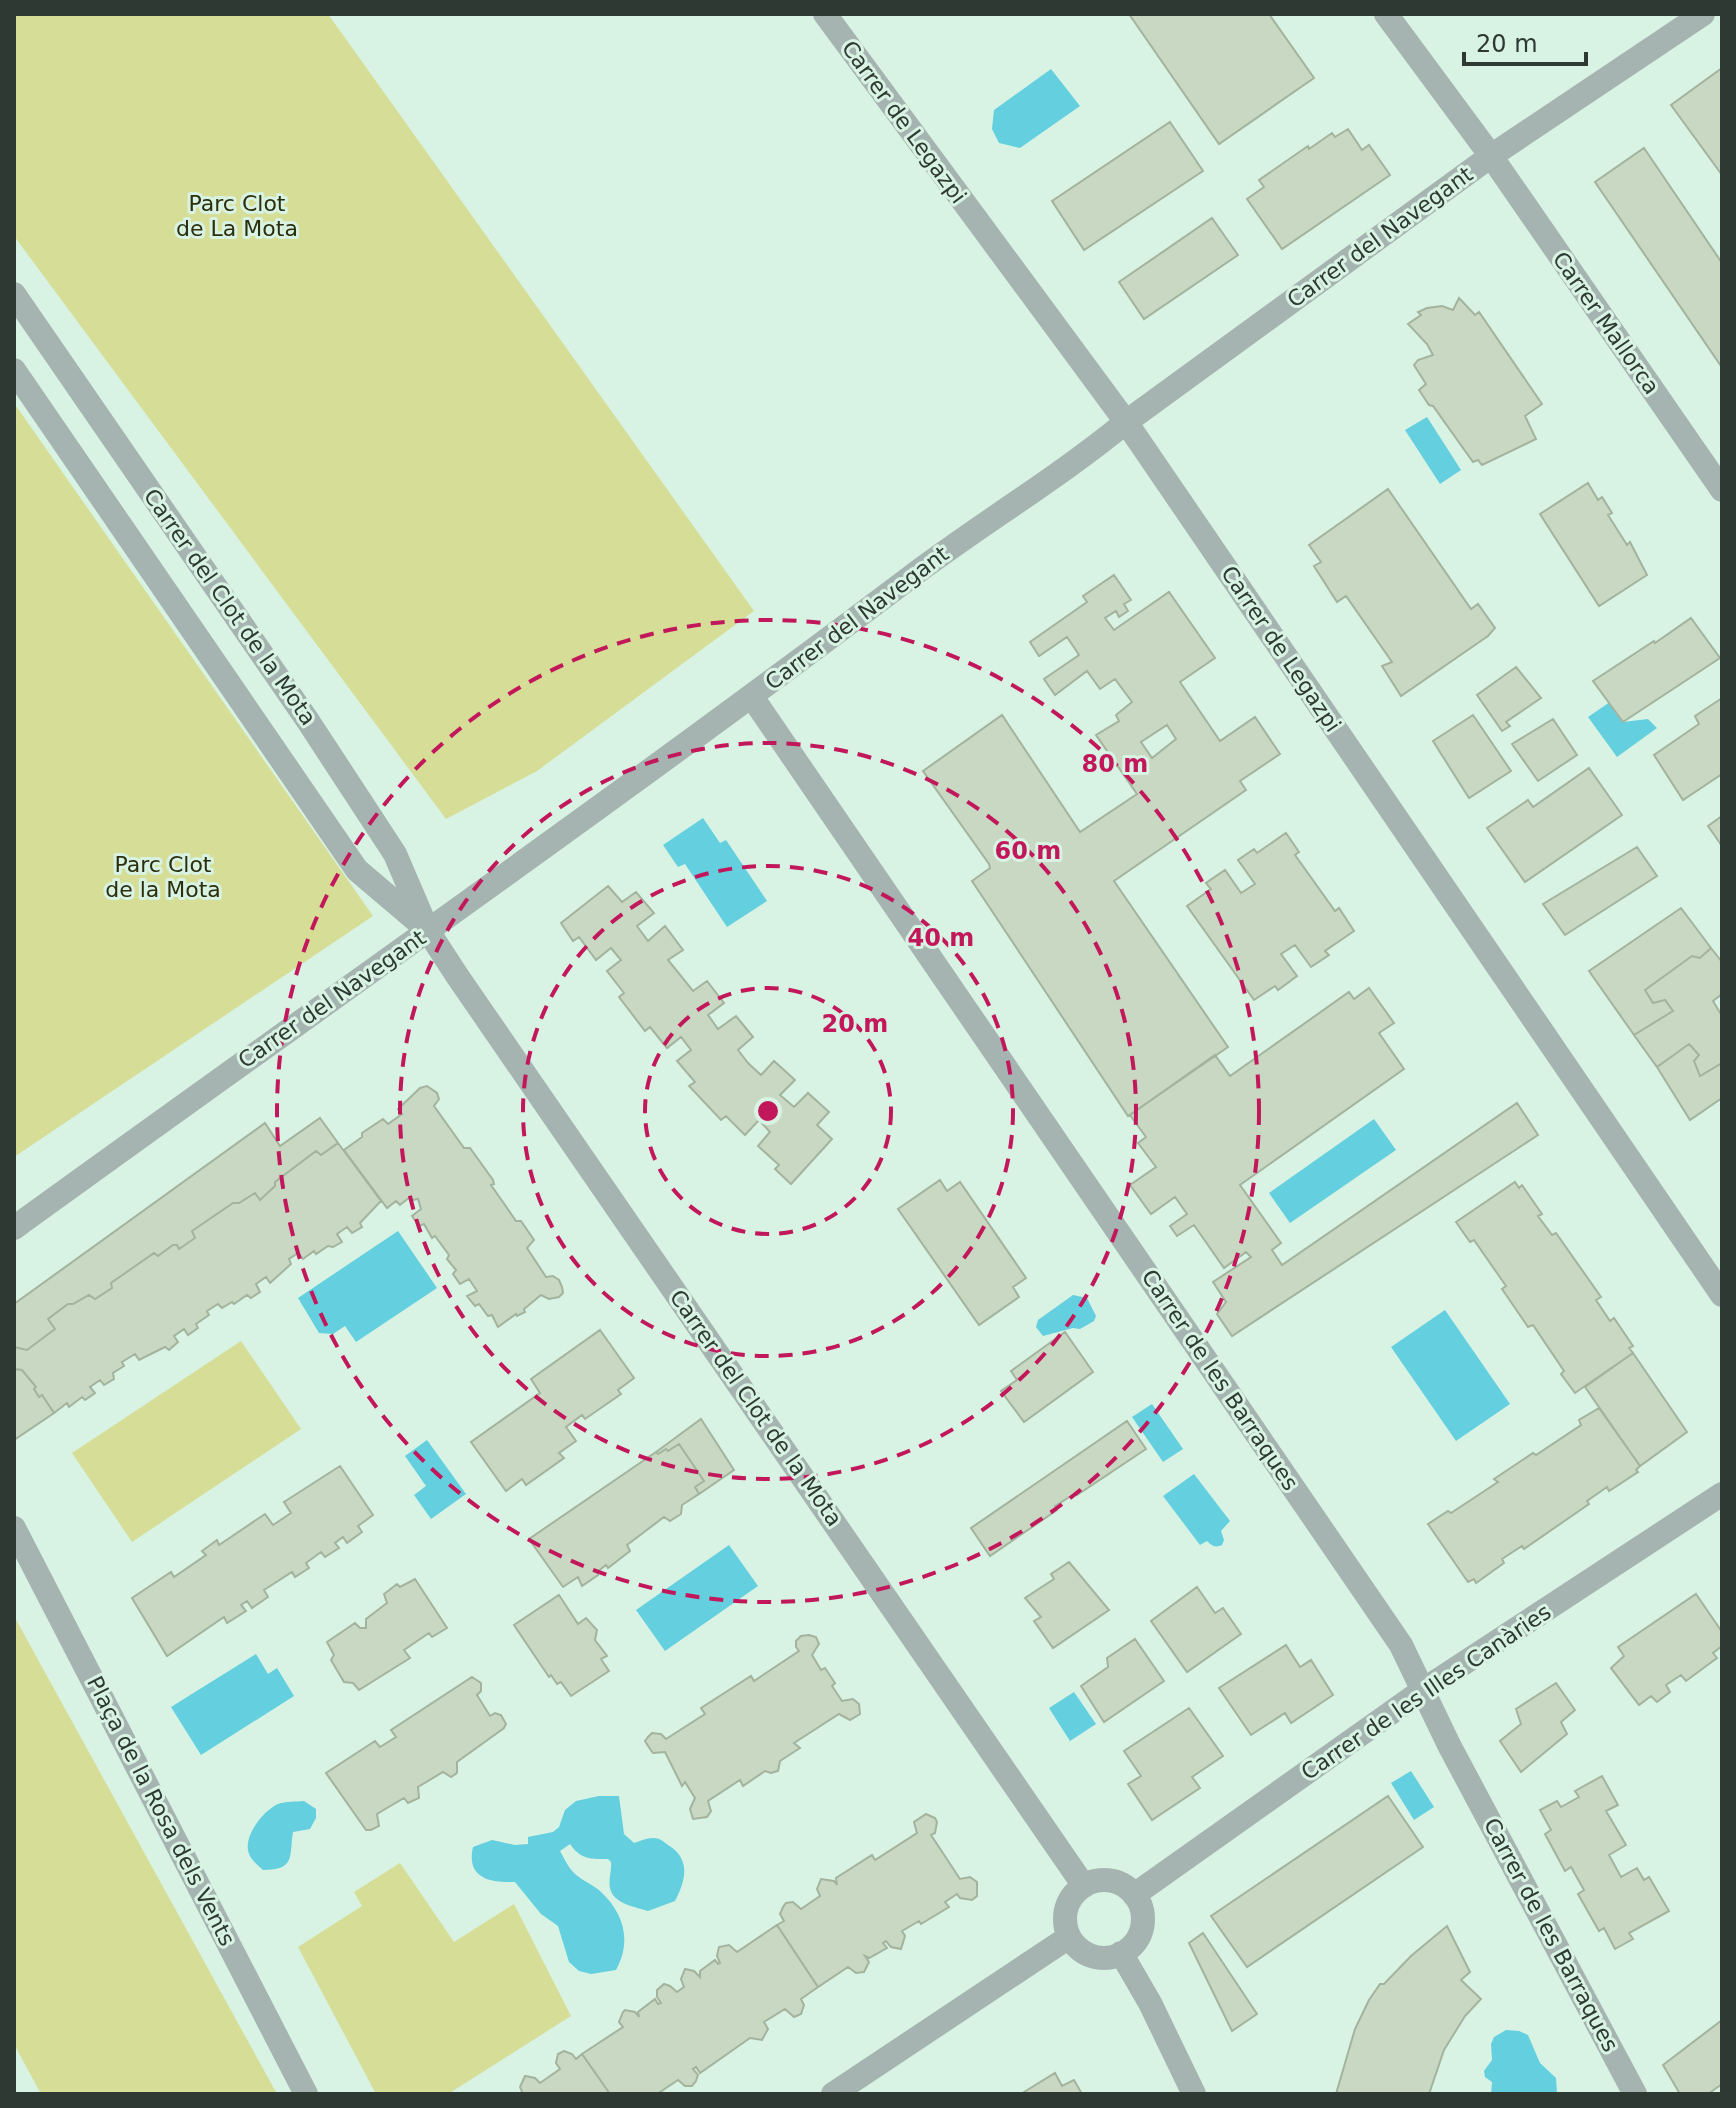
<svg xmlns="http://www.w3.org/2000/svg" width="1736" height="2108" font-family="'DejaVu Sans',sans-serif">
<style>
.green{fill:#d6dd96}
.water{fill:#63cfdf}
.building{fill:#c8d8c2;stroke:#a3b39d;stroke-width:2;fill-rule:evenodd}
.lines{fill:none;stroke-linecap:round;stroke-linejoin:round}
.minor{stroke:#a6b4b1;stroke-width:24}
.ring{fill:none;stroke:#c2185b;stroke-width:4;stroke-dasharray:14 10}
.labels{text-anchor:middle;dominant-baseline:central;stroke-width:6;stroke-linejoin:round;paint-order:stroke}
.street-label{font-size:22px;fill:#2e3933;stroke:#d8f3e3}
.park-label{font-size:22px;fill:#2c2e0c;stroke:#d8f3e3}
.centre{fill:#c2185b;stroke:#d8f3e3;stroke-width:4}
.ring-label{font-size:24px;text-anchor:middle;font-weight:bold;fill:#c2185b;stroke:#d8f3e3;stroke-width:6;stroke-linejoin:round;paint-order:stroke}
</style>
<rect width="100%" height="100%" fill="#d8f3e3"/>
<path class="green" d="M14,14h314l426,597 -217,160 -91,48 -432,-583z
M14,403l359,513 -359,241z
M241,1341l60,88 -169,113 -60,-89z
M14,1616l263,478h-236l-27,-50z
M400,1863l54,79 60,-38 57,112 -123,78h-72l-78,-147 64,-41 -8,-14z"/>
<path class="water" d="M1051,69l29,37 -60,42 -21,-5 -7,-14 2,-19z
M1427,417l34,53 -21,14 -35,-54z
M1610,702l13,20 25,-3 9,9 -40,29 -29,-40z
M703,818l17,25 6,-3 41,61 -40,26 -42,-63 -7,3 -15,-22z
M1374,1119l22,31 -106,73 -21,-30z
M398,1231l39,57 -81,54 -11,-16 -12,8 -14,-1 -21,-35z
M1073,1295l14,3 9,18 -2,5 -14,8 -7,-1 -30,8 -7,-9 2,-7z
M1445,1310l65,94 -54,37 -65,-94z
M1152,1404l31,45 -20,13 -31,-45z
M427,1440l39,54 -35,25 -17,-24 12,-9 -21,-30z
M1194,1474l36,47 -9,10 3,9 -2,5c-7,3 -10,1 -15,-4l-7,4 -37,-49z
M729,1545l29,41 -93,65 -29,-41z
M256,1654l12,20 9,-6 17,28 -93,59 -30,-48z
M1074,1692l22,32 -26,17 -21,-33z
M1411,1771l23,36 -20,13 -23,-37z
M599,1796h20l5,38 10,9c6,-2 13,-5 19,-5 8,0 12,5 18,9 20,14 14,35 4,54l-27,10c-12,-4 -35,-7 -38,-23 -2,-7 2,-18 1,-26l-3,-3c-17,0 -27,1 -38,-15l-10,7c4,7 8,16 14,22 7,7 18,11 26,18 24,22 32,50 16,79l-25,4 -12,-3 -10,-9 -11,-36 -17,-12 -26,-32c-26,1 -49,-4 -42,-35l19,-7 23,5 13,-1v-7l25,-5 6,-5 6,-17 11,-9z
M304,1801l12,8v9l-6,11 -17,3c-4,24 3,38 -30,38 -6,-5 -14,-12 -15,-20 -3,-16 16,-40 30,-46 8,-3 18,-2 26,-3z
M1506,2030l13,1 9,4 12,28 16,15 1,16h-66l1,-12 -7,-5 -1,-6 8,-11 -1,-16 3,-7z"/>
<path class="building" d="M1129,14h140l45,64 -95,66z
M1722,68v107l-51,-70z
M1170,122l33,49 -119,79 -32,-49z
M1348,129l14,21 7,-5 21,30 -108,74 -35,-50 17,-12 -5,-7 49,-34 1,3 23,-16 3,4z
M1644,148l78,115 -1,103 -126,-184z
M1212,218l26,37 -94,64 -25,-37z
M1459,298l16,17 4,-3 63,92 -17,12 11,23 -54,26 -4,-5 -5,2 -40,-56 -4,-1 -10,-15 7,-6 -12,-19 4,-5 15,-5 -6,-11 -19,-20 13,-9 -3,-3 9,-4 15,-2 11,4z
M1588,483l10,17 4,-3 10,16 -4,2 19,30 3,-3 17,33 -48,31 -59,-92z
M1388,489l83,120 7,-5 17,24 -7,8 -87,60 -19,-30 10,-4 -46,-66 -9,6 -23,-36 7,-4 -12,-17z
M1114,575l17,25 -7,4 4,7 -9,6 -3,-6 -11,7 9,12 55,-38 46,66 -35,24 40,59 35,-24 25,37 -40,27 6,9 -132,91 114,166 -100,69 -156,-235 18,-13 -1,-4 -66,-93 79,-56 78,117 57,-38 -41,-59 23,-14 -3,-6 16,-13 -17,-23 -15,10 -13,-18 -32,24 -11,-16 35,-24 -12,-18 -28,19 -9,-14 57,-40 -4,-6zM1167,725l9,14 -24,19 -11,-16z
M1691,618l29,40 -97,64 -30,-41 61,-40 1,2z
M1516,667l25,31 -35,24 4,4 -8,5 -25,-36z
M1722,698v76l-39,26 -29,-45 45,-31 -4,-8z
M1473,715l38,56 -42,27 -36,-57z
M1553,719l24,36 -39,26 -26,-37z
M1589,768l33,47 -97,67 -38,-54 41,-28 5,7z
M1722,816v30l-14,-20z
M1286,833l13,19 -4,3 40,56 4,-3 15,23 -29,20 4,4 -18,12 -16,-22 -14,9 16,22 -19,14 -3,-4 -21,14 -67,-94 24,-17 -5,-6 19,-13 16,23 14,-9 -17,-24 16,-11 3,4z
M1637,847l20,29 -92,59 -22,-31z
M608,886l14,16 14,-10 18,21 -17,13 11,15 17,-15 18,24 -15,10 25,31 14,-10 17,22 -16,12 10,14 18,-13 17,21 -15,13 10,13 13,12 13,-14 21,19 -15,15 14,12 14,-14 21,19 -12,13 15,14 -41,45 -16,-15 4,-4 -21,-19 12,-14 -11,-12 -14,15 -19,-19 -5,4 -32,-34 6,-4 -18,-21 14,-11 -10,-13 -14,11 -17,-21 -5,4 -26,-34 5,-4 -17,-22 14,-11 -10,-12 -15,12 -17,-23 -6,4 -12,-18z
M1681,908l30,40 -11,10 -8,-2 -47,34 8,13 12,-3 8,11 -39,24 -45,-64z
M1711,948l11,14v32l-9,7 9,15v47l-22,13 -6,-15 5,-6 -10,-11 -32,23 -23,-32 39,-24 -8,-11 -12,3 -8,-13 47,-34 8,2z
M1369,988l25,35 -15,10 25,36 -164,116 41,58 -9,7 10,15 235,-162 21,32 -306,201 -15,-22 9,-12 -13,-20 38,-25 -5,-5 -22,16 -30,-43 -17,11 -7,-10 17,-12 -12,-17 -24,17 -21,-29 26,-18 -18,-24 8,-6 -16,-22 85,-60 15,21 119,-84 5,7z
M1689,1044l10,11 -5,6 6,15 22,-13v35l-32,22 -33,-53z
M427,1086l10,7 2,6 -5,7 30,42h6l23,32 1,4 -3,1 25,36h5l13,19 -7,8 19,29 7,-1 6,4 3,7 1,6 -4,4 -10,2 -8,-4 -17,14 1,3 -8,4 -1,-2 -18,13 -6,-12 -4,1 -9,-12 -4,2 -8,-10 10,-5 -8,-12 -9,5 -7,-10 3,-4 -9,-11 2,-4 -14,-19 -3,2 -8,-14 -5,2 -7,-10 9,-7 -3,-10 -5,1 -3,-3 -10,8 -4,-4 -9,7 -43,-58 18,-13v-4l21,-14 5,5 14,-10 -4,-5 22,-21z
M320,1118l18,25 -17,12 -5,-4 -41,31v4l-15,14 -5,-7 -16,10h-6l-41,28 3,7 -16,11 -2,-4h-4l-15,11 -4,-3 -43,30 1,5 -17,11 -6,-4 -16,9h-5l-20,15 7,10 -28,21 -13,-3v-43l251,-181 15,23z
M338,1143l43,58 -21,22 2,4 -10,6 -5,-6 -10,7 5,8 -9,5 -5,-1 -12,8 -2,-3 -11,8 -5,-6 -9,6 2,5 -21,19 -4,-6 -10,7 4,8 -9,6 -4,-3 -13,9 -2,-2 -10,6 -4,-4 -11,7 2,4 -13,9 2,4 -10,7 -4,-6 -10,7 4,6 -9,8 -4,-3 -26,13 -4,-6 -13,8 2,4 -11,7 1,6 -10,6 -4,-5 -10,7 5,6 -10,7 -3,-3 -13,10 -2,-4 -13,10 -12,-18 -3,2 -5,-8 2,-2 -14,-17 -8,-1v-22l13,3 28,-21 -7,-10 20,-15h5l16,-9 6,4 17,-11 -1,-5 43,-30 4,3 15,-11h4l2,4 16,-11 -3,-7 41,-28h6l16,-10 5,7 15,-14v-4l41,-31 5,4z
M940,1180l7,11 13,-9 66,96 -13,9 6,10 -40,28 -81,-116z
M1515,1182l4,6 3,-3 20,29 -4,2 14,19 4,-2 45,64 -5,3 14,21 4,-3 19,28 -4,2 4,5 -58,40 -14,-19 3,-3 -31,-46 -5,2 -26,-38 4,-3 -32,-46 -4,2 -14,-20z
M600,1330l34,48 -16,12 3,4 -36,25 -3,-4 -16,12 10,14 -17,12 5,5 -38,27 -4,-6 -16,12 -35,-49 69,-49 -9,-14z
M1065,1332l28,40 -69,50 -23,-31 16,-11 -6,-9z
M1633,1353l54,79 -47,34 -55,-79z
M14,1369l8,1 14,17 -2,2 5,8 3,-2 12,18 -40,27z
M1599,1408l41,58 -4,4 2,2 -29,19 -2,-4 -20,14 2,3 -65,45 -2,-3 -20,13 2,4 -28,20 -2,-4 -6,3 -40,-58 20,-13 3,2 47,-31 -4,-3 39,-26 3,2 45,-30 -2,-5z
M701,1419l33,51 -35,24 -4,-7 9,-6 -25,-37 -11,7 -2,-2 -8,5 -2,-2z
M1127,1421l19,28 -69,46 -1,-2 -21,13 2,4 -67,46 -19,-28z
M679,1444l25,37 -9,6 4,7 -17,11 -1,9 -11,7 -6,-4 -37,28 3,6 -22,17 -2,-3 -9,7 1,3 -16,11 -4,-9 -15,10 -34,-48 127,-87 2,2 8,-5 2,2z
M340,1466l33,49 -15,11 4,6 -15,11 -4,-6 -8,6 4,5 -14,9 -4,-5 -15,11 3,5 -14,9 -3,-5 -28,18 4,7 -16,11 -5,-7 -6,4 5,6 -19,12 -3,-6 -57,39 -35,-58 39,-26 3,5 32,-22 -4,-4 15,-11 2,5 46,-31 8,11 18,-12 -7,-11z
M1069,1562l40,48 -56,38 -19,-27 7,-4 -16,-19 29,-19 -3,-5z
M415,1579l32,49 -15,9 -3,-4 -25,17 6,8 -51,32 -6,-7 -9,-1 -13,-22 3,-5 -7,-13 28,-19 5,5h6v-9l21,-16 -3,-9 13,-10 3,3z
M1197,1587l18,26 8,-5 18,26 -54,38 -36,-51z
M1696,1594l26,38v14l-9,7 4,5 -31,23 -5,-6 -15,10 4,7 -13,10 -6,-6 -12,9 -28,-37 13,-12 -6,-9z
M559,1595l19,29 8,-6 11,12 -2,10 12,16 -6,3 8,12 -38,25 -10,-14 -4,2 -6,-9 -2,2 -35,-52z
M809,1635l7,2 3,7 -7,11 9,15 4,-2 10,15 -3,3 10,15 11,-2 6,5 1,10 -10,6 -11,-6 -45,29 6,5 -20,13 -2,10 -7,2 -6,-2 -22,15 -3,-6 -32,21 3,10 -4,6 -14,2 -3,-10 5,-11 -10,-16 -3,4 -17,-34 -12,1 -3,-4 -5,-8 3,-4 4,-4 9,1 5,5 39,-25 -4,-6 50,-32 3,5 45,-30 -3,-4v-6l5,-5z
M1135,1639l29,42 -60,41 -23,-36 27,-19 -1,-9z
M1286,1645l14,22 11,-7 22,35 -42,28 -6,-10 -34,22 -32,-47z
M472,1677l9,6v8l-4,4 13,21 5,-3 6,2 5,9 -2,4 -47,34v11l-6,4 -8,-5 -25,15 1,11 -11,5 -4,-5 -27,16 2,12 -8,4h-5l-40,-57 49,-32 5,6 16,-10 -5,-7z
M1556,1683l19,27 -14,12 6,12 -46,38 -21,-31 21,-17 -5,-15z
M1189,1708l34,48 -31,21 8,11 -48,32 -24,-36 13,-8 -17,-25z
M1602,1776l16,29 -12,6 20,34 -17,10 12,22 16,-9 7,12 5,-3 20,34 -40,22 4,6 -18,10 -11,-21 -5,3 -21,-37 6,-4 -13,-23 -6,4 -20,-37 6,-4 -11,-20 17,-9 4,6 18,-10 -4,-6z
M1388,1796l35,51 -176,120 -36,-51z
M926,1814l9,4 2,4 -2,11 -4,2 29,44 10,-2 7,5v14l-5,4 -12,-2 -3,-4 -12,8 4,5 -28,17 -2,-3 -17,10 3,5 -4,13 -10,-2 -5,-6 -3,2 4,5 -18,10 -4,-2 4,6 -5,10 -8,1 -8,-6 -30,20 -41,-62 7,-4 -4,-7 3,-7 3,-4 7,-1 8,7 19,-13 -3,-7 4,-10 13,2 3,4 -1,-7 36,-23 3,5 42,-27 -3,-11z
M777,1925l41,62 -17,12 3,6 -3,9 -7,3 -9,-8 -21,13 4,7 -6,11 -12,-2 -50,35 -4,-6 -3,2 5,6 -2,6 -4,5h-7l-7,-6 -21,14h-47l-28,-40 41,-27 -4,-5 4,-10 2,-2 10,2 4,5 -1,-5 17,-13 3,5 3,-1 -4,-6v-7l7,-6 6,2 7,6 7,-5 -3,-8 4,-10 9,2 6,6v-6l15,-11 3,4 2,-1 -3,-7 2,-9 10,-2 8,7z
M1447,1926l23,46 -9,8 20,19 -16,17 -21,34 -15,44h-93l19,-65 14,-29 11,-16h4l27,-28z
M1203,1933l54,81 -25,17 -43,-88z
M1722,2020v64l-14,10h-28l-17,-29z
M564,2051l8,3 4,5 6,-5 28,40h-87l-3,-7 5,-11 10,2 5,5 20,-14 -4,-6 2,-9z
M1055,2073l7,13 12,-6 8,14h-61z"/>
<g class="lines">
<path class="minor" d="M825,14l301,408 596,873
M1386,14l105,142 231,334
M14,294l294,427 87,133 33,77 30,46 626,909
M14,370l343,500 66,56
M752,697l649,948 48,100 186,349
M14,1228c298,-216 600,-427 894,-649 71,-54 149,-100 218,-157l365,-266 212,-142
M14,1528l292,566
M1065 1919a39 39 0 1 1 78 0a39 39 0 1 1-78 0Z
M1134,1895l289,-205 299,-196
M1121,1953l29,50 44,91
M833,2094l236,-157"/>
</g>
<g class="ring">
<circle cx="768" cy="1111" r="123"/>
<circle cx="768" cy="1111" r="245"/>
<circle cx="768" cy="1111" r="368"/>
<circle cx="768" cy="1111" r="491"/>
</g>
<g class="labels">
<g class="street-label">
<text transform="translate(904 122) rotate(54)">Carrer de Legazpi</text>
<text transform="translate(1380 237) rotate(-36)">Carrer del Navegant</text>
<text transform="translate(1606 323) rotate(55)">Carrer Mallorca</text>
<text transform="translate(230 607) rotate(55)">Carrer del Clot de la Mota</text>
<text transform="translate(857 618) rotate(-37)">Carrer del Navegant</text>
<text transform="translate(1281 649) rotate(56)">Carrer de Legazpi</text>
<text transform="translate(332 999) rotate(-35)">Carrer del Navegant</text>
<text transform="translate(1220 1380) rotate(56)">Carrer de les Barraques</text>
<text transform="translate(756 1408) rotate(55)">Carrer del Clot de la Mota</text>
<text transform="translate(1426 1692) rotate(-34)">Carrer de les Illes Canàries</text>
<text transform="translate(161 1811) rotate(63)">Plaça de la Rosa dels Vents</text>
<text transform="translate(1551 1935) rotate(62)">Carrer de les Barraques</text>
</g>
<g class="park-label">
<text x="237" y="203">Parc Clot<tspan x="237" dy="25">de La Mota</tspan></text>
<text x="163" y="864">Parc Clot<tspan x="163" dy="25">de la Mota</tspan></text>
</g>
</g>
<circle cx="768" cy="1111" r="12" class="centre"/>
<g class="ring-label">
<text x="1115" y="772">80 m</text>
<text x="1028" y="859">60 m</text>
<text x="941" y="946">40 m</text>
<text x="855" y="1032">20 m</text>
</g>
<rect width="1736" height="2108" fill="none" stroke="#2e3933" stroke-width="32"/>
<path d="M1464 52v12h122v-12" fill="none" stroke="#2e3933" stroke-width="4"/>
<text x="1476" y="52" font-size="24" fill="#2e3933" stroke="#d8f3e3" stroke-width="6" paint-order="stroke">20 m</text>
</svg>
